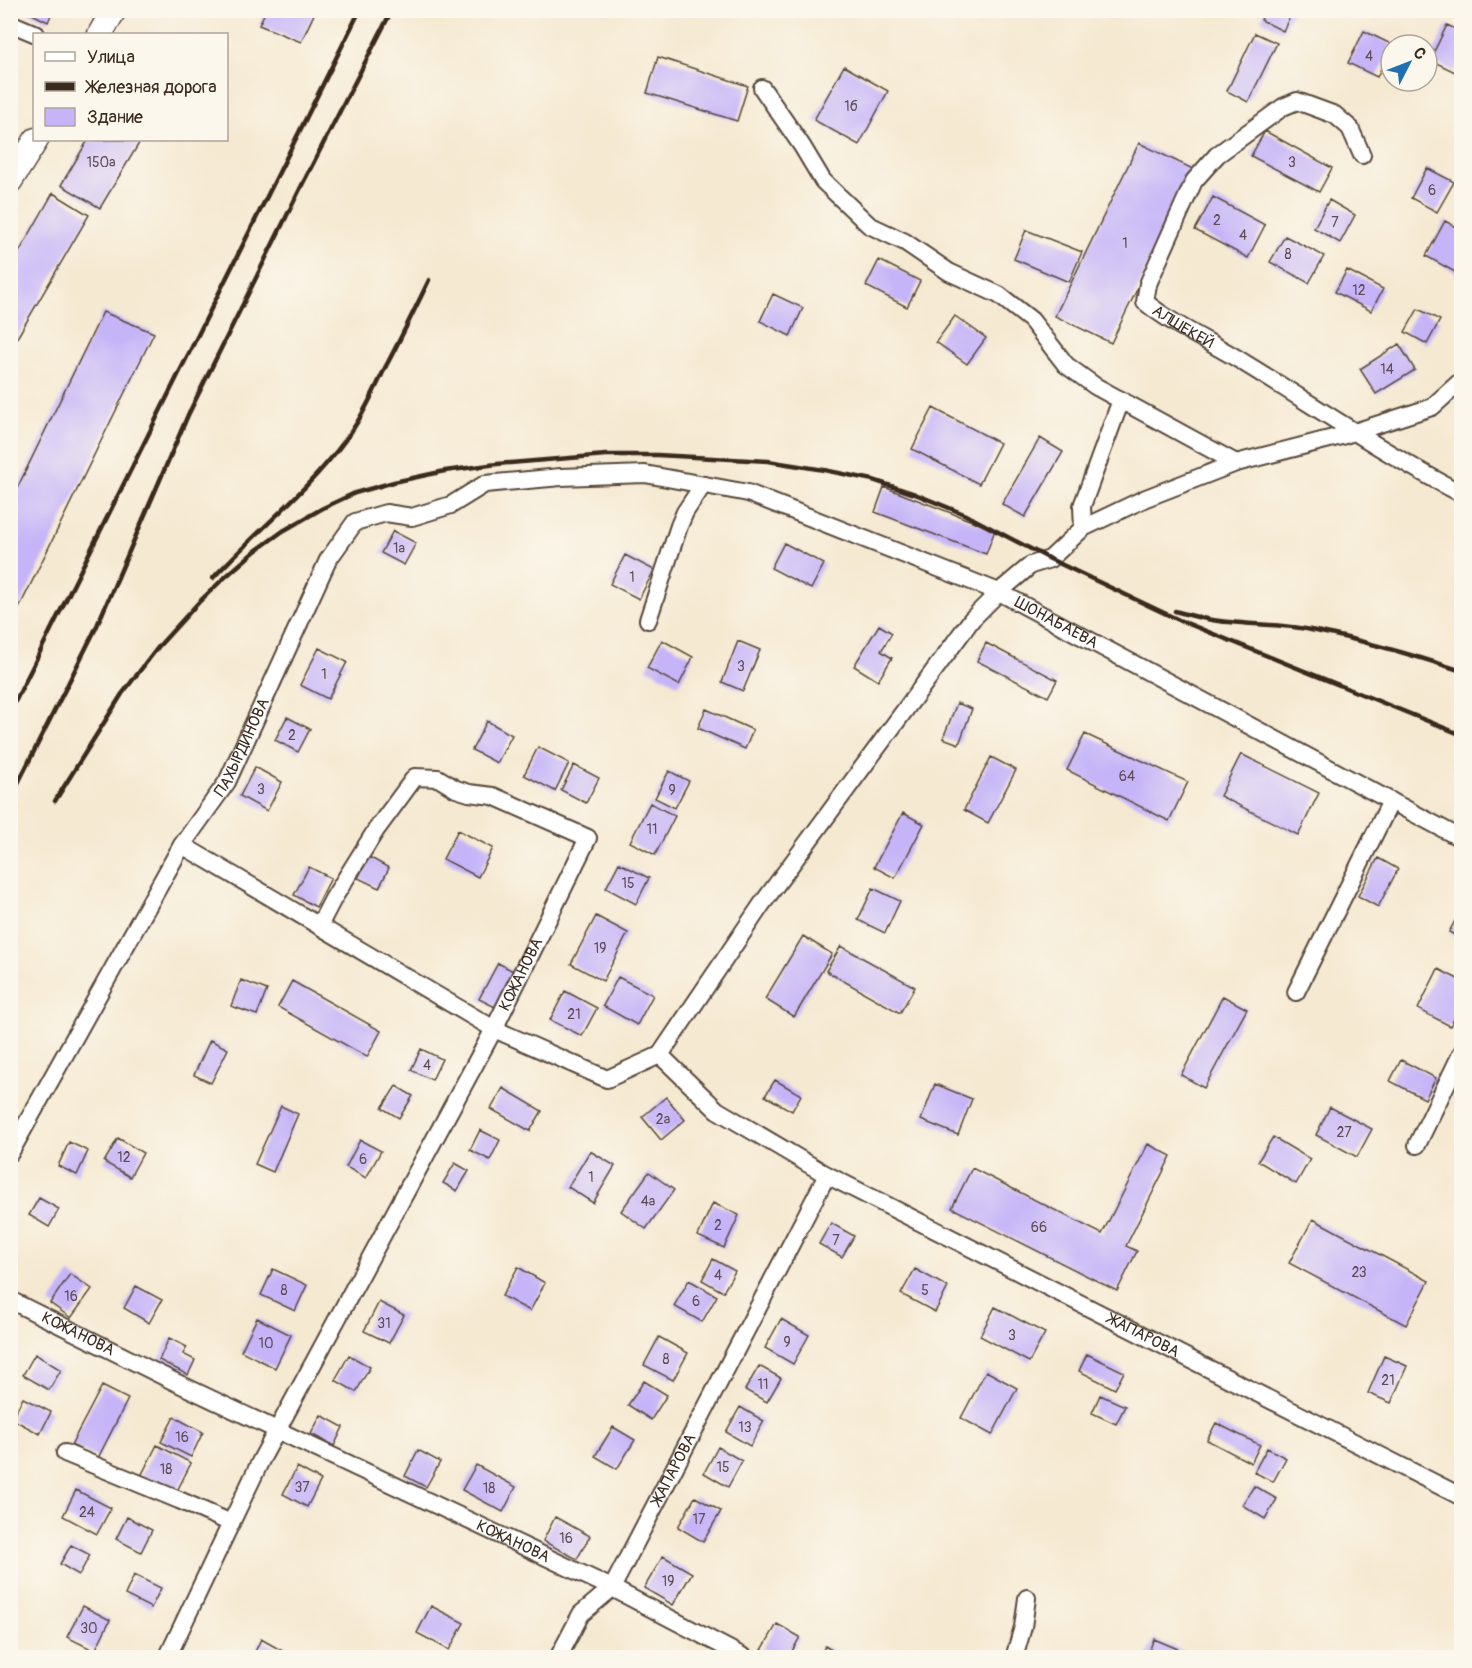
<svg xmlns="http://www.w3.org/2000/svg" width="1472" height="1668" font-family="Pangolin,sans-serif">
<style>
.building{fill:#c5b4f8}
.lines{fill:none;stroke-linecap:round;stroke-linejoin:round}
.street-casing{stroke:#574739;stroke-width:20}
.secondary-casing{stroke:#574739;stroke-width:27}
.street{stroke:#fff;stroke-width:16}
.secondary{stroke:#fff;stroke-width:24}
.rail{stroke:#3b2a1e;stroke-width:4.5}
.labels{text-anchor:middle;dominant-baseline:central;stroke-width:4.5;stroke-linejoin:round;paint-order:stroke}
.number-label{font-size:14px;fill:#5e4c54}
.street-label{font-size:16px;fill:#3b2a1e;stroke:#fbf7ec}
</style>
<rect width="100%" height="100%" fill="#fbf7ec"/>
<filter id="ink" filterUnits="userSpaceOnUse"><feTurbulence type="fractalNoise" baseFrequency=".0167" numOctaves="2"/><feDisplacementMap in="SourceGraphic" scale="12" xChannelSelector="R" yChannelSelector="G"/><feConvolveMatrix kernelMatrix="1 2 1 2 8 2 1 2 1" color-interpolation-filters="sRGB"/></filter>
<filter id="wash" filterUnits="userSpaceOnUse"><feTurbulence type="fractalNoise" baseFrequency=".008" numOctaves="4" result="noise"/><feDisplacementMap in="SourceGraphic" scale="24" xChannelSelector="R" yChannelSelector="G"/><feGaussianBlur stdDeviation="1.35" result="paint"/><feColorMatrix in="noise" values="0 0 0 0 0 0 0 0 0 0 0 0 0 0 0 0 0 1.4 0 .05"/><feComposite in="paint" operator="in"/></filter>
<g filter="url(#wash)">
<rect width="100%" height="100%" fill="#f5e9d2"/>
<g id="blocks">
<path class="building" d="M24,10h29l-5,12z
M266,10h50l-15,32 -42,-17z
M1265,10h28l-10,21 -22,-11z
M1447,25l15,7v26l-7,14 -25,-12z
M1364,31l27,13v4l-14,29 -29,-14z
M1255,33l22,10 -29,59 -21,-11z
M658,57l90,29 -11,35 -90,-28z
M844,66l44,25 -29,54 -45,-25z
M1265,131l67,37 -13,24 -68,-36z
M88,140h53l-41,68 -39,-23z
M1139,143l56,27 -84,173 -56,-27z
M1427,168l27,14 -17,30 -26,-14z
M53,193l36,22 -79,135v-82z
M1213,197l52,28 -17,33 -53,-28z
M1329,200l26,15 -15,28 -26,-15z
M1445,221l17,9v46l-36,-20z
M1026,230l56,22 -13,30 -55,-23z
M1285,236l39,20 -15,27 -39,-21z
M879,260l41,21 -13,26 -41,-21z
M1347,270l36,19 -12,22 -36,-19z
M773,294l30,14 -13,28 -30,-15z
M1418,309l22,11 -13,24 -22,-12z
M103,312l51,21 -135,275 -9,-4v-101z
M955,316l31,22 -19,26 -31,-22z
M1399,344l16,26 -39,24 -16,-25z
M933,408l67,35 -21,41 -67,-35z
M1040,438l23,14 -38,65 -23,-13z
M884,487l111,43 -9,24 -111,-42z
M393,531l23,12 -12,22 -23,-12z
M784,543l40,21 -13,25 -40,-21z
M625,555l29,15 -15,29 -29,-15z
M879,625l13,8 -11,18 11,7 -14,23 -24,-15z
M662,640l31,17 -14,28 -32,-17z
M738,641l22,9 -17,41 -21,-9z
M986,643l71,37 -9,17 -71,-36z
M319,648l28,14 -19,37 -28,-14z
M957,703l15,6 -13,35 -16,-6z
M706,709l47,21 -8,19 -47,-21z
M287,717l23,12 -12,23 -23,-12z
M487,721l25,14 -15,28 -25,-13z
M1085,734l103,48 -19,39 -102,-51z
M538,747l31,16 -14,28 -31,-16z
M1241,754l78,39 -21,42 -78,-39z
M991,757l25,13 -28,53 -24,-13z
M574,765l25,13 -13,25 -25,-13z
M255,767l27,15 -15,29 -27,-15z
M669,771l20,10 -14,27 -20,-10z
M650,803l25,13 -20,39 -25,-13z
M903,813l21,11 -29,54 -21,-11z
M458,830l35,18 -15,29 -35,-18z
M369,857l20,11 -10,20 -21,-10z
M1378,858l20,11 -20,38 -20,-11z
M619,863l30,15 -13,26 -30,-16z
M309,867l22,11 -15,29 -22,-12z
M873,888l27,13 -15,32 -27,-13z
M1462,908v31l-13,-7z
M596,916l32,17 -25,48 -32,-17z
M803,936l29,18 -38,63 -29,-18z
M841,946l74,41 -15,26 -74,-42z
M498,963l17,9 -18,36 -18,-9z
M1438,969l24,12v24l-12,21 -32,-17z
M618,977l35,18 -16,30 -34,-19z
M241,980l26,10 -10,25 -26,-9z
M292,981l89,50 -14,26 -89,-50z
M565,991l32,17 -15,28 -32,-16z
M1223,996l24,13 -43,79 -23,-13z
M210,1040l18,9 -17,34 -17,-8z
M421,1049l21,10 -10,21 -21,-10z
M1401,1060l35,18 -11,21 -35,-18z
M775,1080l26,15 -9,16 -27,-15z
M935,1084l37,15 -14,36 -37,-15z
M396,1086l17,10 -14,22 -17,-10z
M503,1088l39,23 -12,20 -39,-22z
M666,1097l19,23 -24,20 -19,-23z
M281,1106l17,8 -25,58 -18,-8z
M1330,1107l42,22 -15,28 -41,-22z
M480,1130l20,10 -10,20 -20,-10z
M1273,1137l37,22 -14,25 -38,-23z
M118,1138l25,15 -13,24 -26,-15z
M360,1140l21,11 -15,27 -20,-11z
M69,1142l19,9 -11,24 -19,-9z
M1148,1144l23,12 -45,90 11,5 -20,40 -165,-83 20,-40 130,66z
M590,1151l25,15 -22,37 -25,-16z
M455,1163l14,8 -12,20 -14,-8z
M649,1172l25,18 -28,39 -25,-18z
M39,1198l20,11 -10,18 -20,-12z
M713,1203l26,12 -15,33 -26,-12z
M1313,1219l116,62 -23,44 -117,-62z
M831,1223l23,13 -12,21 -23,-13z
M713,1259l22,12 -12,21 -21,-12z
M518,1267l27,16 -15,28 -28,-15z
M273,1269l34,16 -12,26 -34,-16z
M915,1269l33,18 -13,25 -34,-18z
M70,1274l22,15 -21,29 -21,-15z
M689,1280l28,16 -15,26 -28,-16z
M136,1286l26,14 -13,23 -25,-15z
M379,1302l25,13 -15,28 -25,-12z
M995,1307l50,26 -16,29 -49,-26z
M257,1318l34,17 -16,33 -34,-17z
M781,1319l28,16 -16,29 -28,-16z
M659,1337l29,16 -15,27 -29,-15z
M169,1338l18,9 -4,7 12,6 -7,15 -29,-15z
M35,1354l26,16 -12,20 -26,-15z
M1087,1354l37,18 -9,17 -36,-18z
M349,1355l21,12 -14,25 -21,-12z
M1384,1356l23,10 -16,37 -23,-10z
M759,1366l22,12 -14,24 -22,-12z
M986,1371l31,17 -25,47 -31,-17z
M644,1381l23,14 -16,25 -23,-15z
M102,1386l26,13 -30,59 -27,-13z
M1100,1395l25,11 -9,18 -24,-11z
M23,1398l28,14 -11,22 -28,-15z
M740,1407l24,14 -14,25 -24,-14z
M321,1415l22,12 -9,19 -23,-12z
M174,1417l29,15 -12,25 -30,-15z
M1216,1423l44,22 -9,18 -44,-23z
M613,1427l22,13 -18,29 -22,-13z
M157,1445l34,18 -15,30 -35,-17z
M718,1447l24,14 -14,26 -24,-14z
M1267,1448l19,10 -13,24 -19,-10z
M418,1450l22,12 -14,25 -21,-11z
M476,1465l40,22 -13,25 -41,-22z
M297,1467l24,13 -14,27 -24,-13z
M1254,1486l23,13 -12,20 -23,-14z
M76,1490l35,18 -14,26 -34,-18z
M695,1497l26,14 -18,31 -25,-15z
M127,1517l25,13 -11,22 -25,-13z
M555,1517l35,19 -13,23 -34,-18z
M71,1545l19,10 -11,20 -19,-11z
M663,1556l29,17 -19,32 -29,-17z
M134,1575l27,13 -10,20 -26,-13z
M83,1606l27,14 -15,31 -28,-14z
M431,1606l33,17 -15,27 -32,-17z
M777,1624l23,13 -12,21h-12l-14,-8z
M261,1639l34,19h-43z
M1154,1639l43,18v1h-51z
M825,1646l20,12h-26z"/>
</g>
</g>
<g filter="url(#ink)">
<use href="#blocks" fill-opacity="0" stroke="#574739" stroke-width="1.5"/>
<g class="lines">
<defs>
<g id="street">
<path d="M10,23l26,11"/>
<path d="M762,88l40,58 21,35 46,44 36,17 44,30 50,23 32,25 35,45 29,21 141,77"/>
<path id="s1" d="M1362,155l-12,-27 -15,-13 -38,-14 -14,6 -66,48 -23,26 -46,103 -3,18c31,25 68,41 101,62 72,44 141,91 216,130"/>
<path d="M1083,528l-1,-22 39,-106"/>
<path d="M648,620l31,-94 6,-14 18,-27"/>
<path d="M182,845l312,184 113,50 53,-24 102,-151 210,-285 27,-27 32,-27 19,-6 33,-31 63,-30 90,-35 109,-28 87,-28 30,-27"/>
<path d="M1296,992l95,-191"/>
<path id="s2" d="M660,1055l57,55 110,65 635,322"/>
<path d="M1417,1145l45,-93"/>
<path id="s3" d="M10,1153l172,-308 45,-63 101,-222 27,-38 31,-9 26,4 39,-12 34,-21 76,-7 84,-3 103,19 251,99 463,247"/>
<path id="s4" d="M10,1300l163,81 439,207 134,70"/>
<path d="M65,1453l114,47 52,23"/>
<path id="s5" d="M167,1658l94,-198 233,-431 94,-191 -95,-42 -24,-3 -13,-4 -18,-11 -23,-1 -39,53 -43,69 -14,27"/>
<path id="s6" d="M558,1658l23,-44 31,-26 215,-413"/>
<path d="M1014,1658l9,-31 4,-29"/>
</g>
<path id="secondary" d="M100,34l14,-24
M10,181l26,-41"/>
</defs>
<use href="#street" class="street-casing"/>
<use href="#secondary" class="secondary-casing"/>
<use href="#street" class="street"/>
<use href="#secondary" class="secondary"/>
<path class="rail" d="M213,578c44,-47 95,-87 133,-139 17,-23 28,-48 40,-73 15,-28 29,-57 43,-86
M1175,611c17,5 35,10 54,11 27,3 55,2 82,8 51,10 102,25 151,41
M10,712l350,-702
M10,799l86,-171 92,-213 115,-232 89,-173
M55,801l67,-107 37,-48 40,-44 24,-23 31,-27 29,-21 40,-23 32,-15 39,-11 51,-11 52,-7 109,-9h51l111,6 56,9 49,10 42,14 49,20 86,45 129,61 283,115"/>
</g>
</g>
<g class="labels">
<g class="number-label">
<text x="1369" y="56">4</text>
<text x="851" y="106">1б</text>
<text x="101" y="162">150а</text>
<text x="1292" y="162">3</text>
<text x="1432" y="190">6</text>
<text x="1217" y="220">2</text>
<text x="1335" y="222">7</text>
<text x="1243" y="235">4</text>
<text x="1125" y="243">1</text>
<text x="1288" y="254">8</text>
<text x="1359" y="290">12</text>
<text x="1387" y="369">14</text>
<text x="399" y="548">1а</text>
<text x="632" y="577">1</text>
<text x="741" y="666">3</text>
<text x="324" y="674">1</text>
<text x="292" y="735">2</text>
<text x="1127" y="776">64</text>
<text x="261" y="789">3</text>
<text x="672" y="790">9</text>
<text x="652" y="829">11</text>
<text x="628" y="883">15</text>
<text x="600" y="948">19</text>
<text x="574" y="1014">21</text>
<text x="427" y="1065">4</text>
<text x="663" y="1119">2а</text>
<text x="1344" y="1132">27</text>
<text x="124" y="1157">12</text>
<text x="363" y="1159">6</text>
<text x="591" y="1177">1</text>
<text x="648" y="1201">4а</text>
<text x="718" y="1225">2</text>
<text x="1039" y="1227">66</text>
<text x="836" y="1240">7</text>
<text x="1359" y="1272">23</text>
<text x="718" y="1275">4</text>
<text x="284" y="1290">8</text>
<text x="925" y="1290">5</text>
<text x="71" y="1296">16</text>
<text x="696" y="1301">6</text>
<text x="384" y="1323">31</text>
<text x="1012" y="1335">3</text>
<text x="787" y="1342">9</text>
<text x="266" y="1343">10</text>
<text x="666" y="1359">8</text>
<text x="1388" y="1380">21</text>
<text x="763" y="1384">11</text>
<text x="745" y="1427">13</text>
<text x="182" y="1437">16</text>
<text x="723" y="1467">15</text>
<text x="166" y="1469">18</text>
<text x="302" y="1487">37</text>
<text x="489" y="1488">18</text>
<text x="87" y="1512">24</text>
<text x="699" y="1519">17</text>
<text x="566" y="1538">16</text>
<text x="668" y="1581">19</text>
<text x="89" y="1628">30</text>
</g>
<g class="street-label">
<text stroke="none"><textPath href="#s1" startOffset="398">АЛШЕКЕЙ</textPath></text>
<text stroke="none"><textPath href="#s3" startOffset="1460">ШОНАБАЕВА</textPath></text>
<text stroke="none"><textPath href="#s3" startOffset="468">ПАХЫРДИНОВА</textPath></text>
<text stroke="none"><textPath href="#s5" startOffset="770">КОЖАНОВА</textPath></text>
<text stroke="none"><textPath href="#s4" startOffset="76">КОЖАНОВА</textPath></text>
<text stroke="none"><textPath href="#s2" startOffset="562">ЖАПАРОВА</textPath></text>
<text stroke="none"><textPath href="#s6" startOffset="224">ЖАПАРОВА</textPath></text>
<text stroke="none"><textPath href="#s4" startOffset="558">КОЖАНОВА</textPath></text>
</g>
</g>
<rect width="1472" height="1668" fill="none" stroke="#fbf7ec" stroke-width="36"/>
<rect x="33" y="33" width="195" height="108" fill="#fbf7ec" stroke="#aea59a" stroke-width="1.5"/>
<rect x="45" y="52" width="30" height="9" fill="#ffffff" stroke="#aea59a" stroke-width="1.5"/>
<text x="87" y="63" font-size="18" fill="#3b2a1e">Улица</text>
<rect x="45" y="82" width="30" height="9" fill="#3b2a1e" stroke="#aea59a" stroke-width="1.5"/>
<text x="87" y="93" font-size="18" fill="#3b2a1e">Железная дорога</text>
<rect x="45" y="108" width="30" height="18" fill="#c5b4f8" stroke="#aea59a" stroke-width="1.5"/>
<text x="87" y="123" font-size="18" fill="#3b2a1e">Здание</text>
<g transform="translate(1409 63) rotate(48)"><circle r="28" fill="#fbf7ec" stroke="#aea59a" stroke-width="1.5"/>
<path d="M0-4.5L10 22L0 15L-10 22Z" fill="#1f6fb2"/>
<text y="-9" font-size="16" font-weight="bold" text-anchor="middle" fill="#3b2a1e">С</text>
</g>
</svg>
